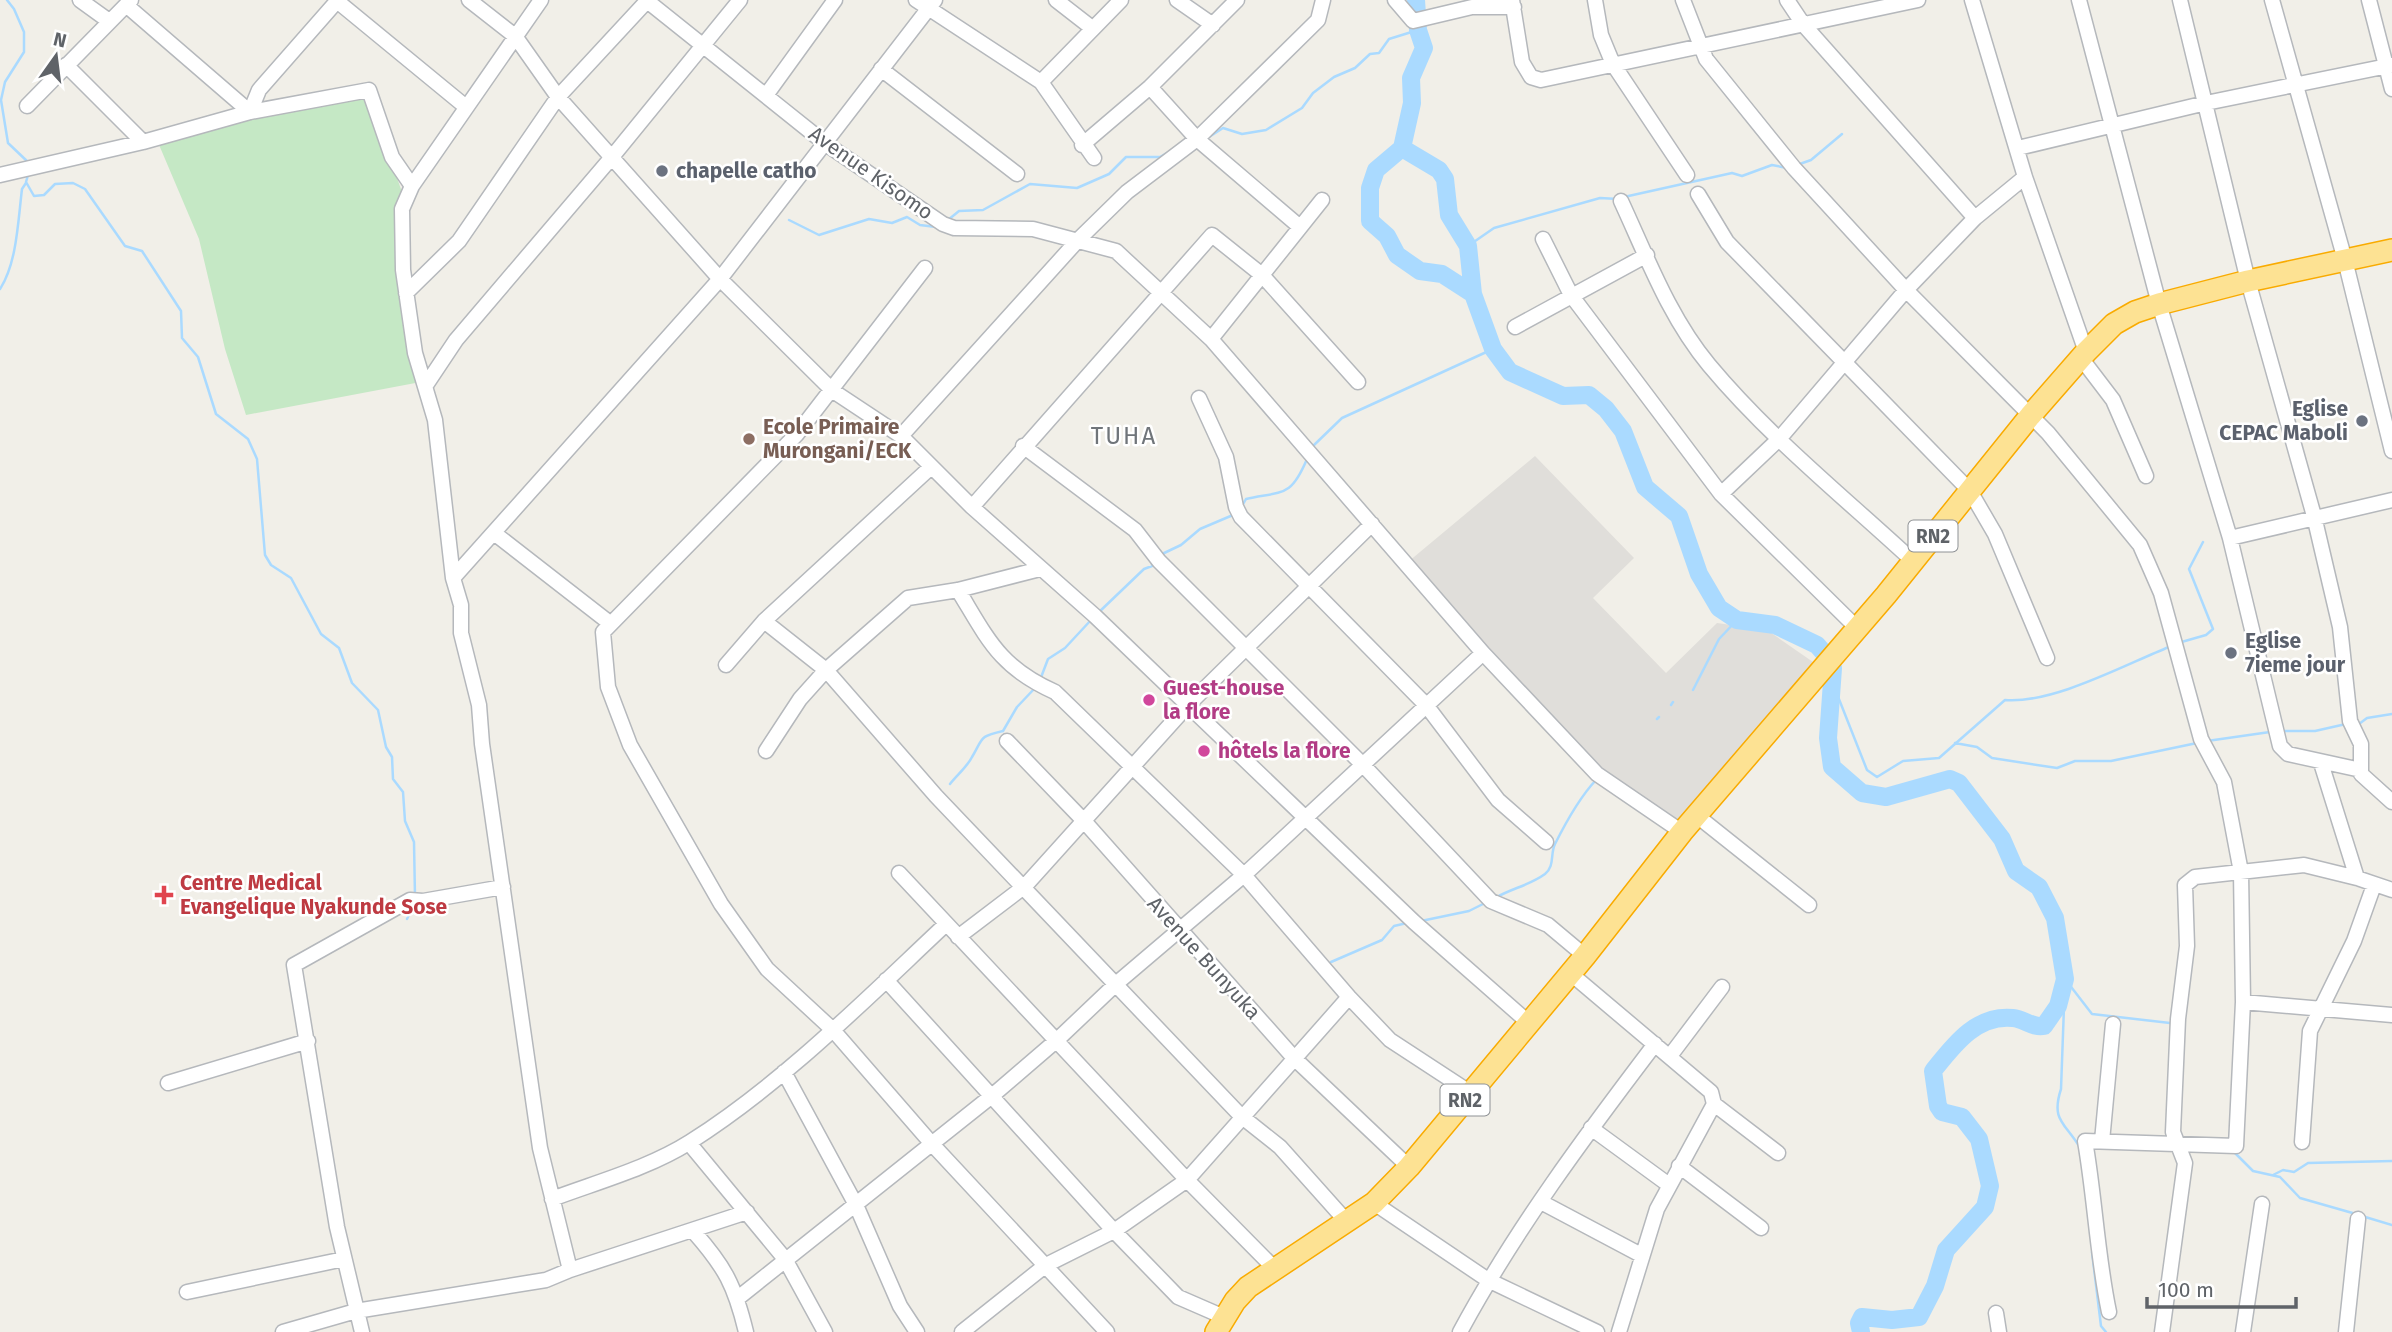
<svg xmlns="http://www.w3.org/2000/svg" width="2392" height="1332" font-family="'Fira Sans',sans-serif">
<style>
.industrial{fill:#e0deda}
.green{fill:#c5e8c5}
.lines{fill:none;stroke-linecap:round;stroke-linejoin:round}
.stream{stroke:#aadaff;stroke-width:2.5}
.river{stroke:#aadaff;stroke-width:18}
.minor-casing{stroke:#b5b8bc;stroke-width:17}
.highway-casing{stroke:#f9ab00;stroke-width:24}
.minor{stroke:#fff;stroke-width:14}
.highway{stroke:#fde293;stroke-width:21}
.worship-dot{fill:#6b7280;stroke:#fff;stroke-width:2.5}
.education-dot{fill:#8d6e63;stroke:#fff;stroke-width:2.5}
.hotel-dot{fill:#d1479c;stroke:#fff;stroke-width:2.5}
.health-dot{fill:#e0444e;stroke:#fff;stroke-width:2.5}
.labels{text-anchor:middle;dominant-baseline:central;stroke-width:5;stroke-linejoin:round;paint-order:stroke}
.shield{fill:#fff;stroke:#8f9295;stroke-width:2}
.shield-label{font-size:19px;font-weight:bold;fill:#5f6368}
.worship-label{font-size:21px;font-weight:bold;fill:#5b616d;stroke:#fff;text-anchor:start}
.street-label{font-size:21px;fill:#5f6368;stroke:#fff}
.education-label{font-size:21px;font-weight:bold;fill:#785e54;stroke:#fff;text-anchor:start}
.hotel-label{font-size:21px;font-weight:bold;fill:#b23c85;stroke:#fff;text-anchor:start}
.health-label{font-size:21px;font-weight:bold;fill:#be3a42;stroke:#fff;text-anchor:start}
.quarter-label{font-size:24px;letter-spacing:2px;fill:#70757a;stroke:#fff}
</style>
<rect width="100%" height="100%" fill="#f1efe8"/>
<path class="industrial" d="M1535,456l99,102 -41,40 73,75 51,-50 50,7 46,32 -135,161 -74,-54 -36,-34 -160,-173z"/>
<path class="green" d="M368,97l34,95c-22,43 11,143 24,189l-180,34 -21,-66 -26,-110 -45,-106z"/>
<g class="lines">
<path class="stream" d="M7,0l7,9 10,23v20l-19,30 -4,18 7,43 20,19
M1206,139l17,-11 19,6 24,-4 36,-22 11,-15 21,-16 21,-9 15,-14 9,-1 10,-14 29,-9
M1797,165l14,-5 31,-26
M28,175l-2,7 8,14 10,-1 11,-11 18,-1 12,6 40,57 17,5 39,60 1,27 16,19 18,57 32,25 9,20 8,96 6,10 20,13 30,56 18,14 13,35 26,27 8,37 6,10 1,22 10,13 2,29 9,21 1,55
M1624,197l108,-24 10,3 30,-11 15,3
M789,220l30,15 50,-16 23,4 15,-6 13,8 16,2
M948,220l11,-9 24,-1 47,-26 47,4 32,-14 17,-17h34l12,-7
M1468,246l26,-18 106,-30 18,1
M0,289c17,-26 18,-68 22,-100l4,-6
M1313,446l29,-28 151,-69
M1242,506l4,-7c38,-8 45,-2 61,-40
M1160,555l21,-10 19,-16 33,-14
M1098,613l46,-44 8,-3v-6
M2178,643l28,-8 7,-6 -24,-60 14,-27
M1040,680l8,-21 17,-11 26,-28
M1833,684l34,86 10,7 26,-16 36,-3 66,-58c48,4 119,-35 164,-53
M1693,690l26,-51 18,-19
M1671,705l2,-3
M1657,719l2,-2
M2359,724l8,-6 25,-4
M2283,731h32l31,-7
M2207,741l63,-9
M1955,743l22,4 15,11 65,10 18,-7h36l86,-18
M950,784c7,-9 17,-17 22,-27 12,-20 6,-20 31,-26l14,-24 18,-19
M1497,897c16,-9 33,-12 48,-23 10,-8 5,-20 10,-30 11,-22 24,-46 41,-64
M407,919l6,-12
M1421,921l48,-10 16,-8
M1331,962l51,-22 12,-14 13,-3
M2065,979l-4,110c-10,31 3,33 18,57
M2065,979l27,35 78,9
M2234,1152l19,19 27,6 20,21 56,16
M2273,1175l10,-5 11,2 14,-9 84,-2
M2362,1216l30,9
M2092,1252l9,74 5,6"/>
<path class="river" d="M1416,0l2,30 6,18 -13,30 1,25 -10,45 -26,22 -6,18v33l17,15 10,19 23,16 22,3 31,20 20,55 17,23 53,24 26,-1 17,14 17,22 22,56 34,29 20,58 20,34 18,12 38,5 42,20 13,15 3,8 -5,70 4,29 30,26 24,4 64,-18 9,4 43,56 14,32 23,16 16,31 10,61 -7,27 -14,20c-11,2 -20,-7 -31,-8 -37,-4 -60,28 -80,53l5,35 4,6 20,5 17,22 11,47 -5,21 -39,43 -11,36 -16,31 -27,3 -30,-3 -3,6 2,9
M1402,148l37,22 6,9 4,36 19,31 5,48"/>
<defs>
<path id="minor" d="M80,0l29,21
M469,0l46,36 43,61 162,182 113,112 68,45 71,71 123,109 319,306 115,101
M646,0l180,144 117,80 11,4 79,1 83,22 95,88 272,314 114,121 85,58
M916,0l125,82 53,76
M1056,0l36,28
M1177,0l36,25
M1395,0l18,21 59,-14h42
M1512,0l10,62 9,15 10,3 377,-80
M1595,0l6,35 12,29 74,111
M1683,0l23,59 88,109 112,122 142,143 92,112 21,48 40,146 23,43 17,90 2,130 -7,144 -151,-5c10,57 12,114 24,171
M1787,0l16,24 172,194
M1972,0l53,177 61,175
M2079,0l80,304 71,234 50,208 8,8 73,16
M2180,0l68,281 66,235 26,111 10,94 11,23v30l31,28
M2272,0l73,260 47,191
M2369,0l23,89
M337,1l129,106
M126,5l124,107 9,-22 79,-90
M66,65l77,77
M881,69l136,105
M1041,82l80,-82
M1150,87l47,52 103,88
M767,94l68,-94
M27,106l104,-106
M1082,145l68,-58 87,-87
M2018,148l188,-45 186,-38
M0,175l143,-33 107,-30 119,-22 23,67 20,29
M1698,194l29,48 243,249 25,43 52,124
M1621,201c26,56 48,116 88,164 60,72 136,133 204,196
M1543,239l28,56 150,199 136,134
M925,268l-128,166 -194,198 5,55 22,58 91,159 46,65 66,61 99,114 175,188
M406,293l53,-52 99,-144 89,-96
M1515,327l132,-72
M1211,339l111,-139
M2081,358l32,42 33,76
M426,385l30,-45 156,-183 128,-157
M1199,398l27,59 10,50 5,10 185,188 72,95 48,42
M901,436l178,-197 48,-47 70,-53 121,-119 5,-20
M1023,446l112,84 24,31 204,204 128,136 57,24 37,31
M1721,494l59,-56 126,-148 69,-72 50,-41
M972,507l240,-272 50,40 96,107
M494,533l117,91
M2230,538l162,-38
M453,578l267,-299 215,-279
M958,590c30,49 41,77 97,102l189,183 105,122 41,43 81,53
M764,621l62,49 110,126 305,320 39,31 67,75
M726,665l38,-44 167,-154
M1007,741l77,80 210,237 115,109
M766,751l34,-52 26,-29 82,-72 50,-8 82,-21
M2321,763l36,115
M1696,815l113,90
M899,873l288,307 87,88
M958,937l67,-51 163,-181 184,-181
M1570,973l141,119 3,12 -57,105 -38,123
M886,980l228,251 64,66 46,20
M2243,1002l149,13
M1670,1056l52,-69
M784,1072l72,133 44,101 17,26
M168,1083l140,-42
M1714,1104l64,49
M1591,1128l78,57
M2102,1141l11,-117
M2302,1142l8,-111 44,-90 20,-56
M689,1143l96,116 40,73
M1679,1166l82,62
M552,1199c45,-17 97,-31 138,-57 93,-59 175,-142 255,-217
M1541,1202l100,53
M1374,1203l114,77 109,52
M694,1232c31,35 41,54 52,100
M570,1270l177,-58
M187,1292l157,-33
M738,1298l255,-203 64,-55 60,-57 127,-108 239,-222
M1996,1313l3,19
M283,1332l73,-21 190,-31 24,-10 -30,-122 -58,-404 -3,-39 -18,-72v-28l-8,-27 -18,-158 -20,-67 -12,-83 -1,-61 10,-23 129,-186
M362,1332l-25,-105 -43,-262 116,-65 13,1 80,-14
M962,1332l84,-67 68,-34 73,-51 162,-183
M1460,1332c55,-102 125,-196 195,-288
M2162,1332l23,-169 -12,-31 5,-113 9,-73 -2,-61 10,-8 109,-12 53,13 35,12
M2243,1332l19,-128
M2346,1332l12,-113"/>
<path id="highway" d="M1216,1332l19,-31 13,-14 126,-84 35,-36 176,-211 97,-124 204,-237 144,-179 56,-64 28,-28 21,-12 24,-8 89,-23 144,-31"/>
</defs>
<use href="#minor" class="minor-casing"/>
<use href="#highway" class="highway-casing"/>
<use href="#minor" class="minor"/>
<use href="#highway" class="highway"/>
</g>
<g class="worship-dot">
<circle cx="662" cy="171" r="7"/>
<circle cx="2362" cy="421" r="7"/>
<circle cx="2231" cy="653" r="7"/>
</g>
<circle class="education-dot" cx="749" cy="439" r="7"/>
<g class="hotel-dot">
<circle cx="1149" cy="700" r="7"/>
<circle cx="1204" cy="751" r="7"/>
</g>
<path class="health-dot" d="M160.5 884.5h7v7h7v7h-7v7h-7v-7h-7v-7h7z"/>
<g class="labels">
<g class="shield">
<rect x="1908.5" y="520.5" width="49" height="31" rx="5"/>
<rect x="1440.5" y="1084.5" width="49" height="31" rx="5"/>
</g>
<g class="shield-label">
<text x="1933" y="536">RN2</text>
<text x="1465" y="1100">RN2</text>
</g>
<g class="worship-label">
<text x="676" y="171">chapelle catho</text>
<text x="2348" y="409" text-anchor="end">Eglise<tspan x="2348" dy="24">CEPAC Maboli</tspan></text>
<text x="2245" y="641">Eglise<tspan x="2245" dy="24">7ieme jour</tspan></text>
</g>
<g class="street-label">
<text transform="translate(871 173) rotate(35)">Avenue Kisomo</text>
<text transform="translate(1204 958) rotate(48)">Avenue Bunyuka</text>
</g>
<g class="education-label">
<text x="763" y="427">Ecole Primaire<tspan x="763" dy="24">Murongani/ECK</tspan></text>
</g>
<g class="hotel-label">
<text x="1163" y="688">Guest-house<tspan x="1163" dy="24">la flore</tspan></text>
<text x="1218" y="751">hôtels la flore</text>
</g>
<g class="health-label">
<text x="180" y="883">Centre Medical<tspan x="180" dy="24">Evangelique Nyakunde Sose</tspan></text>
</g>
<g class="quarter-label">
<text x="1124" y="436">TUHA</text>
</g>
</g>
<g transform="translate(56 56) rotate(14)" stroke="#ffffff" stroke-width="5" paint-order="stroke">
<path d="M0-5L12 26L0 18L-12 26Z" fill="#5f6368"/>
<text y="-10" font-size="19" font-weight="bold" text-anchor="middle" fill="#5f6368">N</text>
</g>
<path d="M2147 1297v10h149v-10" fill="none" stroke="#5f6368" stroke-width="3.5"/>
<text x="2158" y="1297" font-size="21" fill="#5f6368" stroke="#ffffff" stroke-width="5" paint-order="stroke">100 m</text>
</svg>
